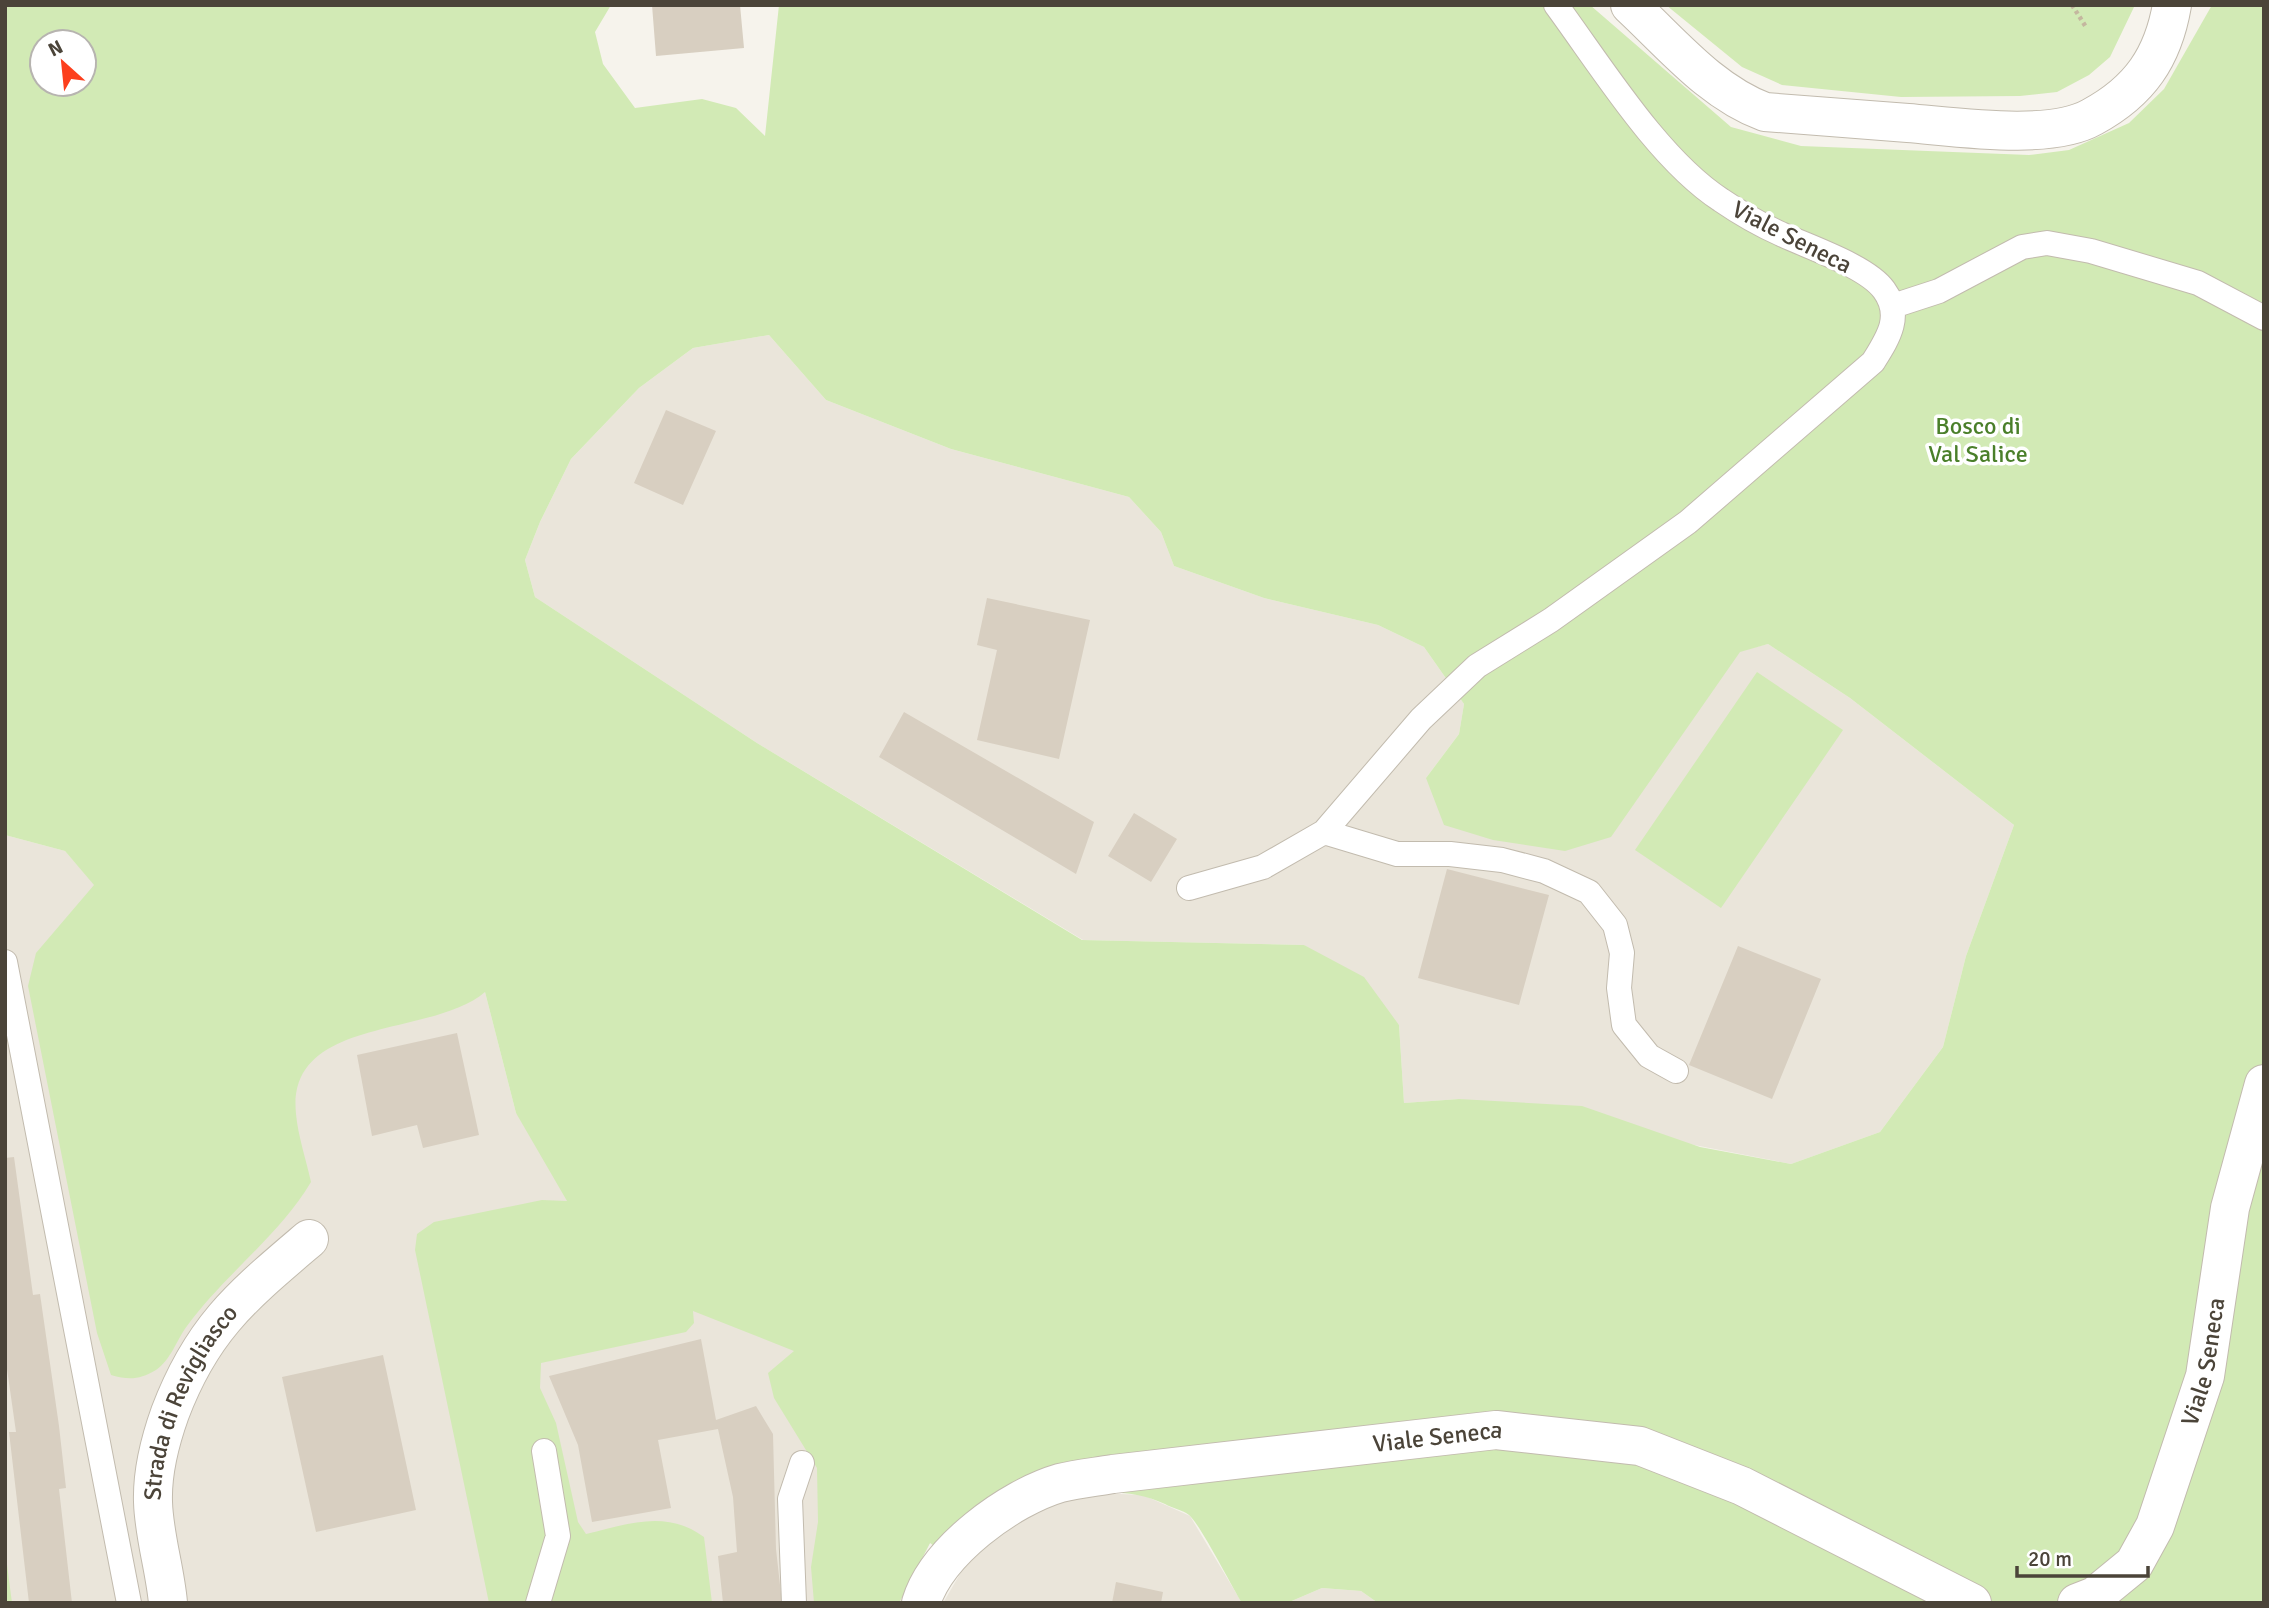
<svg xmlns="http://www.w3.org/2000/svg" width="2269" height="1608" font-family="Signika,sans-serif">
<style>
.residential{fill:#eae5da}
.green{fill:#d2eab5;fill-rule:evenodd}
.building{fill:#d8cfc1}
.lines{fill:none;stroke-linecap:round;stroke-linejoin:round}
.service-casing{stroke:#c2bbae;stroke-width:26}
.minor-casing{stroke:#c2bbae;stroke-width:40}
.path{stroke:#c4b79f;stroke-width:4.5;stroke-dasharray:3.5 3.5;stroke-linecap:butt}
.service{stroke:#fff;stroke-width:24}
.minor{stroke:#fff;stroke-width:38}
.labels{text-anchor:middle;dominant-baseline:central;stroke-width:7;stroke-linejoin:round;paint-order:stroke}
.street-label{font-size:24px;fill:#4b4439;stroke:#fff}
.park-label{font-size:24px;fill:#4a7f2a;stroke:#fff}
</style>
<rect width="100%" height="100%" fill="#f6f3ec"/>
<path class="residential" d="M769,335l57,65 125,49 178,48 32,35 13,34 90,32 114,27 46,22 40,57 -5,30 -33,44 300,-109 14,-18 28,-7 82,54 164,127 -48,131 -23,91 -63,85 -89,32 -332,-65 -55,4 -5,-78 -95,-80 -221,-5 -326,-197 -222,-146 -10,-37 15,-38 31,-63 68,-71 54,-40z
M5,835l60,16 30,34 390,107 31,121 279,238 135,192 -31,60h-894z
M1098,1493l45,2 47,21 52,87h-299l21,-36 29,-30 35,-21 40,-17z
M1322,1588l39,3 17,12h-91z"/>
<path class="green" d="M5,5h606l-16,27 8,32 32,44 67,-9 34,9 29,28 14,-131h811l141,122 70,19 228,9 40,-5 60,-27 35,-34 48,-84h52v1598h-886l-17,-12 -39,-3 -35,15h-45c-10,-16 -42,-79 -53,-88 -6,-5 -17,-7 -24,-11 -74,-33 -150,11 -201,63l-34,-24 -31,60h-85l-3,-36 7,-45 -1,-54 -43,-70 -6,-25 26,-22 -101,-40 1,12 -8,9 -145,31 -1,25 16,35 22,99 8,12c42,-10 80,-25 118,3l8,66h-223l-74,-353 2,-16 17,-12 108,-22 25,1 -51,-88 -31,-121c-53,46 -199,23 -189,122 2,22 10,45 15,68 -33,55 -86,92 -124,144 -10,13 -16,34 -31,44 -17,10 -27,10 -45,5l-14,-42 -69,-347 8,-33 58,-68 -29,-34 -60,-16zM42,42h42v42h-42zM769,335l57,65 125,49 178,48 32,35 13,34 90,32 114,27 46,22 40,57 -5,30 -33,44 18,47 49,15 72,11 46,-14 129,-185 28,-8 82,54 164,127 -48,131 -23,91 -63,85 -89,32 -91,-17 -118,-41 -123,-7 -55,4 -5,-78 -35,-48 -60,-32 -222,-5 -325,-197 -222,-146 -10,-37 15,-38 31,-63 68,-71 54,-40z
M1666,5h469l-25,52 -21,18 -32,17 -37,4 -119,1 -119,-12 -40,-18z
M1757,672l86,58 -122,178 -86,-58z
M5,1549l7,54h-7z"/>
<path class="building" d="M652,5h88l4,43 -88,8z
M666,410l50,21 -33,74 -49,-22z
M987,598l103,22 -31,139 -82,-19 20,-90 -20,-5z
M904,712l190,110 -18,52 -197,-117z
M1134,813l43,26 -26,43 -43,-26z
M1447,869l102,26 -30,110 -101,-27z
M1738,946l83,33 -49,120 -83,-34z
M457,1033l22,102 -56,13 -6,-23 -45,11 -15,-81z
M14,1157l19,138 7,-1 19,132 7,62 -7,1 13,114h-43l-20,-171h7l-11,-77v-197z
M701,1339l15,81 40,-14 17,28 3,115 6,54h-59l-5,-47 19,-4 -4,-55 -15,-68 -60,11 13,68 -79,14 -14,-77 -29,-69z
M383,1355l33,155 -100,22 -34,-155z
M1116,1582l47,10 -2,11h-49z"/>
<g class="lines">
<defs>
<path id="service" d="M1893,306l46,-15 83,-44 25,-4 44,8 107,32 66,35
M1324,832l73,22h53l52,6 42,11 45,21 26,33 7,28 -3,35 5,37 25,31 27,15
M1189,888l74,-21 61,-35 97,-113 56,-53 74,-46 137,-98 185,-160c15,-24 30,-46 11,-72 -17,-24 -76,-43 -103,-56 -20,-9 -41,-21 -60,-34 -63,-41 -120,-134 -165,-195
M5,962l124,641
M538,1603l20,-67 -14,-85
M794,1603l-4,-104 12,-36"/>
<g id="minor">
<path d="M1630,5c42,39 81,87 135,107 48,4 96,7 143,11 49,4 142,18 184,-6 48,-26 71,-60 80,-112"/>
<path id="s1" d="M168,1603c-3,-34 -14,-67 -15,-101 -1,-31 7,-61 17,-89 32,-85 72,-117 139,-174"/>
<path id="s2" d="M921,1603c16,-52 88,-105 139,-120 16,-4 35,-6 53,-9l383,-44 144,16 102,40 230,117"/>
<path id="s3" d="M2077,1603l18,-7 39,-32 21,-38 50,-150 25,-168 34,-124"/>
</g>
</defs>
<use href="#service" class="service-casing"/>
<use href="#minor" class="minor-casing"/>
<path class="path" d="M2072,5l14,22"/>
<use href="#service" class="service"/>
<use href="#minor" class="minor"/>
</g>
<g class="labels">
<g class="street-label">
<text transform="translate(1792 237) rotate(27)">Viale Seneca</text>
<text stroke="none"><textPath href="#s3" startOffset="285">Viale Seneca</textPath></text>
<text stroke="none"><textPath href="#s1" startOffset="210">Strada di Revigliasco</textPath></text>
<text stroke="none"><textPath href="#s2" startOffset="570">Viale Seneca</textPath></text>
</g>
<g class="park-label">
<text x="1978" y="426">Bosco di<tspan x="1978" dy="28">Val Salice</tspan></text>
</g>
</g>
<rect width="2269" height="1608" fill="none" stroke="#4b4439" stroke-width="14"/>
<g transform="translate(63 63) rotate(333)"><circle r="33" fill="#ffffff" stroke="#b7b4b0" stroke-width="2"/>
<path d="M0-5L12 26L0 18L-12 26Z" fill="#fc3f1d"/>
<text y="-10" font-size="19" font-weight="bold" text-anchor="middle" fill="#4b4439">N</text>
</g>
<path d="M2017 1566v10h131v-10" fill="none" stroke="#4b4439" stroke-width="3.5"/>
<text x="2028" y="1566" font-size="21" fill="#4b4439" stroke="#ffffff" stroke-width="5" paint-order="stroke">20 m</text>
</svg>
